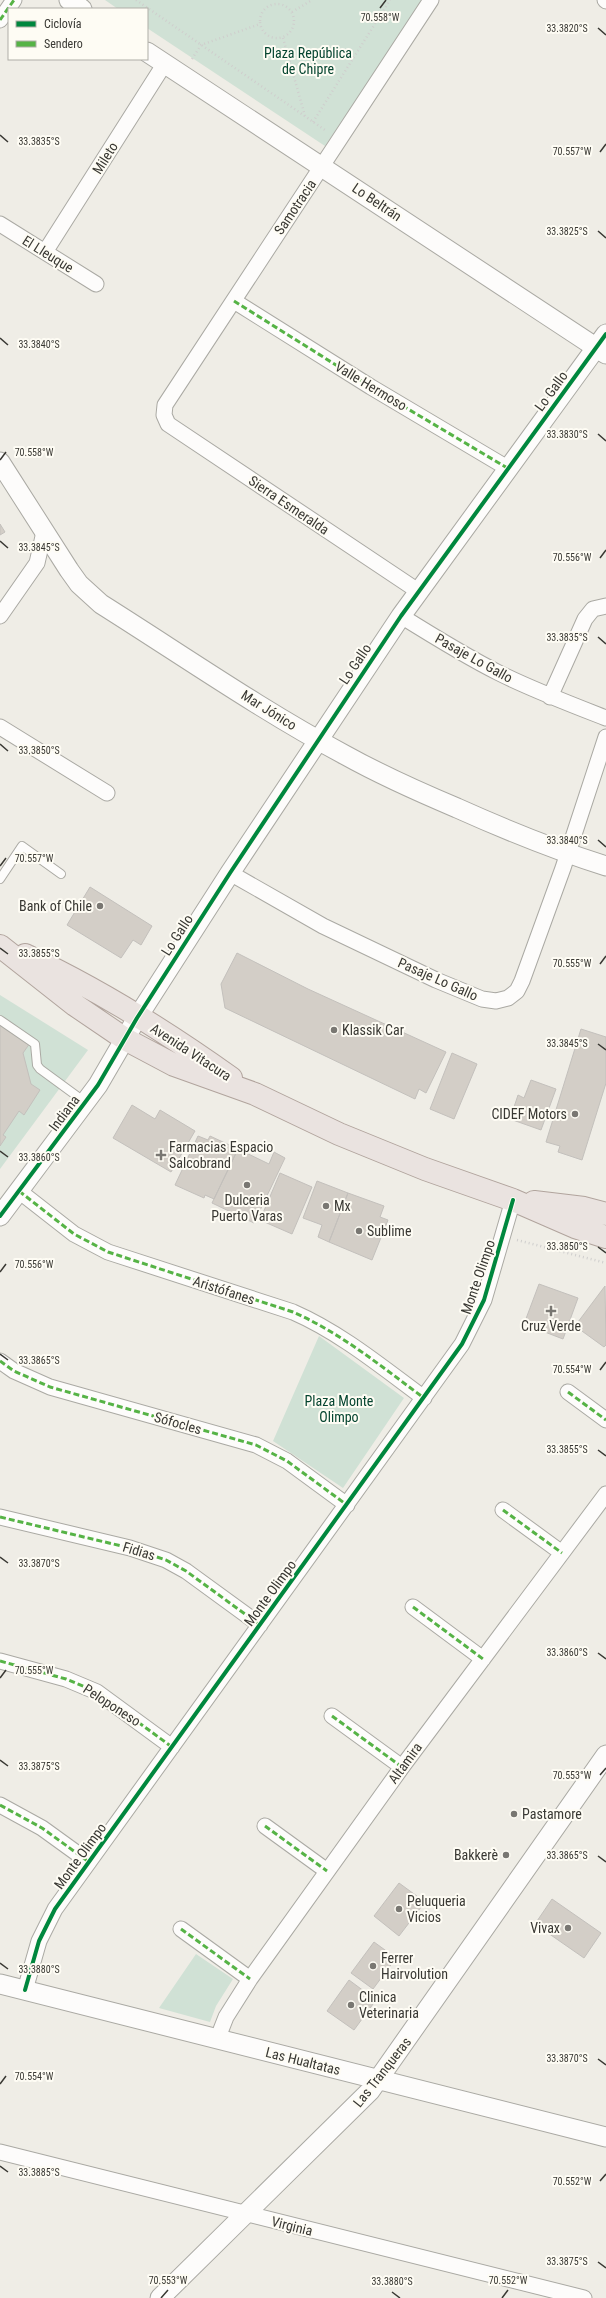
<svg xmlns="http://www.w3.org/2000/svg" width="606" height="2298" font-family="'Roboto Condensed',sans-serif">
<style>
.green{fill:#d0e1d5}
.building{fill:#d3cec7;stroke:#c3c0bc}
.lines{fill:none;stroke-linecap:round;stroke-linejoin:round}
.service-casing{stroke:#aaa9a3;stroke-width:10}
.minor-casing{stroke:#aaa9a3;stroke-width:17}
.tertiary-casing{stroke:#aaa9a3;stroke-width:21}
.primary-casing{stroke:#b1a49d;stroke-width:24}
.path{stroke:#cfcecd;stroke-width:2.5;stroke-dasharray:1 3;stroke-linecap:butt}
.service{stroke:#fdfcfb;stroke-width:8}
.minor{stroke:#fdfcfb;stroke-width:15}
.tertiary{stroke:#fdfcfb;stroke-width:19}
.primary{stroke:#eae3e0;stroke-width:22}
.quiet{stroke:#56b346;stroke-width:3;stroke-dasharray:6 3;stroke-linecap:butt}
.cycleway-casing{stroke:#fefcf4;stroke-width:6}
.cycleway{stroke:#00873e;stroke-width:4}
.ticks{fill:none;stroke:#393833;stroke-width:1.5}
.poi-dot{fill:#797772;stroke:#fefcf4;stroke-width:1.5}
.labels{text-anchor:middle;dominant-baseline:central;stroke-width:4;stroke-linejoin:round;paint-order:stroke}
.park-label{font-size:14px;fill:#04442f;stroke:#fefcf4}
.street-label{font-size:14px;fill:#393833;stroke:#fefcf4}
.poi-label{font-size:14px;fill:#393833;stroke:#fefcf4;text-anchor:start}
.ticks-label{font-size:10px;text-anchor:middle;fill:#393833;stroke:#fefcf4;stroke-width:4;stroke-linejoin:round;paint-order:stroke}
</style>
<rect width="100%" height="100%" fill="#efede6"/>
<path class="green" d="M105,0h318l-98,146 -178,-118v-19h-29z
M0,995l88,55 -88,119z
M319,1336l85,62 -61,90 -70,-47z
M196,1954l37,25 -17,27 -6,16 -51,-14z"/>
<path class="building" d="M0,524l5,8 -5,3z
M90,887l62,39 -11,19 -8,-5 -12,18 -54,-33z
M237,953l71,36 138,63 -20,41 -7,-4 -4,10 -190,-91 -4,-24z
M0,1024l30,19 -7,10 8,31 9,6 -16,25 -5,-4 -16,24 3,2 -6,9z
M581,1029l25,8v46l-24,77 -24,-8 2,-6 -14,-4z
M452,1053l25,11 -23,55 -24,-10z
M531,1080l25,9 -15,41 -31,-11 8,-24 6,3z
M132,1105l23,14 5,-9 35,21 -24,41 -58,-34z
M198,1136l10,4 2,-4 28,13 -24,50 -9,-4 -1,3 -29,-13z
M238,1149l31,15 5,-12 11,6 -31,65 -42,-20z
M280,1173l32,14 -20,47 -32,-14z
M317,1181l31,12 -19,49 -11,-5 4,-12 -19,-7z
M348,1193l36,13 -4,11 8,3 -16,40 -43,-18z
M539,1284l39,14 -15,41 -39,-15z
M605,1286l1,59 -2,2 -29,-21z
M399,1883l26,19 -26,34 -25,-20z
M552,1899l49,34 -17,25 -49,-34z
M374,1942l22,16 -23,31 -22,-16z
M349,1980l27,20 -22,30 -27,-19z"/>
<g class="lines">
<defs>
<path id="service" d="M0,879l22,-33 39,28
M0,1020l35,24 2,21 3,4 45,33"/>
<path id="minor" d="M605,0l1,1
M0,20l14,-20
M0,224l96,60
M45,252l120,-189
M234,301l137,86 138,82
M418,591l-250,-167 -4,-9 1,-10 266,-405
M0,616l37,-53 7,-31
M401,616c32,20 64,40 98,57 34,17 71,31 107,45
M550,697l35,-78 8,-10 13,-3
M0,727l107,66
M230,873l93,53 113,54 46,19 14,2 12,-3 9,-7 5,-10 41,-113 43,-131
M19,1191l55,43 34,18 185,60c48,21 89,55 131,86
M0,1361l14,10 36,16 206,58 31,16 60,44
M568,1392l38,28
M503,1510l59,43
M0,1517l130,31 36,12 20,11 74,54
M413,1607l70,52
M0,1661l66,18 31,13 75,55
M332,1716l70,51
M0,1805l42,23 47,34
M265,1826l62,45
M181,1929l69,50
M25,1990l14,-49 16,-32 407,-565 22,-44 29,-100
M217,2040l9,-23 24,-38 152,-212 204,-273
M0,2152l584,146"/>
<path id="tertiary" d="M69,0l13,9
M147,52l459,302
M0,462l69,108 10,14 22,20c81,51 160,106 244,151 36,20 74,37 112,53 49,22 98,42 149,58
M0,1216l98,-131 39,-67 93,-145 171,-257 205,-282
M0,1984l606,153
M160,2298l210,-207 236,-336"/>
<path id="primary" d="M0,946l75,59 50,34 49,26 81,29 84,40 86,35 88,31 62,27 31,10
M25,955c71,33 143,78 206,123
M534,1202l50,6 22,6"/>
</defs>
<use href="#service" class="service-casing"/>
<use href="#minor" class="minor-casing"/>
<use href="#tertiary" class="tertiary-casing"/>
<use href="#primary" class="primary-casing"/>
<path class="path" d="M136,0l189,130
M260 21a17 17 0 1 1 34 0a17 17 0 1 1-34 0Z
M292,12l20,-12
M283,38l22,78
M192,59l9,-14 59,-21
M313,122l77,-122
M517,1240l89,23"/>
<use href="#service" class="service"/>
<use href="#minor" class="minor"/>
<use href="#tertiary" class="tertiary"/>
<use href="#primary" class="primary"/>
<path class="quiet" d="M0,20l14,-20
M234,301l137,86 138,82
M19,1191l55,43 34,18 185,60c48,21 89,55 131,86
M0,1361l14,10 36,16 206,58 31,16 60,44
M568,1392l38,28
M503,1510l59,43
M0,1517l130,31 36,12 20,11 74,54
M413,1607l70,52
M0,1661l66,18 31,13 75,55
M332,1716l70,51
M0,1805l42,23 47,34
M265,1826l62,45
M181,1929l69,50"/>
<defs>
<path id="cycleway" d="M0,1216l98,-131 39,-67 93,-145 171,-257 205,-282
M25,1990l14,-49 16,-32 407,-565 22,-44 29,-100"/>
</defs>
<use href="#cycleway" class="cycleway-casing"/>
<use href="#cycleway" class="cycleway"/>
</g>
<path class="ticks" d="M380,8l6,-8M598,28l8,7M0,135l8,7M600,152l6,-8M598,231l8,7M0,338l8,7M598,434l8,7M0,460l6,-8M0,541l8,7M600,558l6,-8M598,637l8,7M0,744l8,7M598,840l8,7M0,866l6,-8M0,948l8,6M600,964l6,-8M598,1044l8,6M0,1151l8,6M598,1247l8,6M0,1272l6,-8M0,1354l8,6M600,1370l6,-8M598,1450l8,6M0,1557l8,6M598,1653l8,6M0,1678l6,-8M0,1760l8,6M600,1775l6,-7M598,1856l8,6M0,1963l8,6M598,2059l8,6M0,2084l6,-8M0,2166l8,6M600,2181l6,-7M598,2262l8,6M392,2292l8,6M161,2298l7,-8M502,2298l6,-8"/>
<g class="poi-dot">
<circle cx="100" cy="906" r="4"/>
<circle cx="334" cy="1030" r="4"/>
<circle cx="575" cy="1114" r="4"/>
<path d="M159 1149h4v4h4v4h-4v4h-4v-4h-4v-4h4z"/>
<circle cx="247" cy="1185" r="4"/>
<circle cx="326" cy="1206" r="4"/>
<circle cx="359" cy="1231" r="4"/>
<path d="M549 1305h4v4h4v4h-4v4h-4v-4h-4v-4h4z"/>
<circle cx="514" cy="1814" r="4"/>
<circle cx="506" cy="1855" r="4"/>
<circle cx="399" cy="1909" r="4"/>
<circle cx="568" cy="1928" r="4"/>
<circle cx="373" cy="1966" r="4"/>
<circle cx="351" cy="2005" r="4"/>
</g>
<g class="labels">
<g class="park-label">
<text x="308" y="53">Plaza República<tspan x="308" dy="16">de Chipre</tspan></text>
<text x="339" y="1401">Plaza Monte<tspan x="339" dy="16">Olimpo</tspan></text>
</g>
<g class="street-label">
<text transform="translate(105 158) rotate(-58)">Mileto</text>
<text transform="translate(377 202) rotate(34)">Lo Beltrán</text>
<text transform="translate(295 207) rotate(-56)">Samotracia</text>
<text transform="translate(48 254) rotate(32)">El Lleuque</text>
<text transform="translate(371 386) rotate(31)">Valle Hermoso</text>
<text transform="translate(551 391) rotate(-54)">Lo Gallo</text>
<text transform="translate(289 505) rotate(34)">Sierra Esmeralda</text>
<text transform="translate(474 658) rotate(29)">Pasaje Lo Gallo</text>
<text transform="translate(355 664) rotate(-56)">Lo Gallo</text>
<text transform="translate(269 710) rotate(32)">Mar Jónico</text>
<text transform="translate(177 935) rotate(-57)">Lo Gallo</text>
<text transform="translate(438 979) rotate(24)">Pasaje Lo Gallo</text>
<text transform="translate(191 1052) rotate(33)">Avenida Vitacura</text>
<text transform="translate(64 1113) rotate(-53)">Indiana</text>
<text transform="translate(478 1277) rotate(-71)">Monte Olimpo</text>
<text transform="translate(224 1290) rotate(18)">Aristófanes</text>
<text transform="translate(178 1423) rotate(16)">Sófocles</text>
<text transform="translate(139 1551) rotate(17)">Fidias</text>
<text transform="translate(270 1593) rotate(-54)">Monte Olimpo</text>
<text transform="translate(112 1705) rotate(33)">Peloponeso</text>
<text transform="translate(405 1763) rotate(-54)">Altamira</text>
<text transform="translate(80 1856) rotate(-54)">Monte Olimpo</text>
<text transform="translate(303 2061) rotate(14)">Las Hualtatas</text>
<text transform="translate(382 2072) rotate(-52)">Las Tranqueras</text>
<text transform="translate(292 2226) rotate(14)">Virginia</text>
</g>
<g class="poi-label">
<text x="92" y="906" text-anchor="end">Bank of Chile</text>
<text x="342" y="1030">Klassik Car</text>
<text x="567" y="1114" text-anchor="end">CIDEF Motors</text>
<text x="169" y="1147">Farmacias Espacio<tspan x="169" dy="16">Salcobrand</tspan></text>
<text x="247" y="1200" text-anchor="middle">Dulceria<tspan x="247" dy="16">Puerto Varas</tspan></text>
<text x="334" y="1206">Mx</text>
<text x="367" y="1231">Sublime</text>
<text x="551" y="1326" text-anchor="middle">Cruz Verde</text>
<text x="522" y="1814">Pastamore</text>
<text x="498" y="1855" text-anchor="end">Bakkerè</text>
<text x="407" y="1901">Peluqueria<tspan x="407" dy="16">Vicios</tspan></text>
<text x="560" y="1928" text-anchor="end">Vivax</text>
<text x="381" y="1958">Ferrer<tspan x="381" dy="16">Hairvolution</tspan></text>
<text x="359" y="1997">Clinica<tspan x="359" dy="16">Veterinaria</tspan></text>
</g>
</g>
<g class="ticks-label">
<text x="380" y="21">70.558°W</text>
<text x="567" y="32">33.3820°S</text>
<text x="39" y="145">33.3835°S</text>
<text x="572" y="155">70.557°W</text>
<text x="567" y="235">33.3825°S</text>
<text x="39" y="348">33.3840°S</text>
<text x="567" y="438">33.3830°S</text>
<text x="34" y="456">70.558°W</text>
<text x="39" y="551">33.3845°S</text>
<text x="572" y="561">70.556°W</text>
<text x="567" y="641">33.3835°S</text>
<text x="39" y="754">33.3850°S</text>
<text x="567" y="844">33.3840°S</text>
<text x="34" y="862">70.557°W</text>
<text x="39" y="957">33.3855°S</text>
<text x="572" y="967">70.555°W</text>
<text x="567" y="1047">33.3845°S</text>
<text x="39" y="1161">33.3860°S</text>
<text x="567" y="1250">33.3850°S</text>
<text x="34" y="1268">70.556°W</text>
<text x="39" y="1364">33.3865°S</text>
<text x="572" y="1373">70.554°W</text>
<text x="567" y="1453">33.3855°S</text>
<text x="39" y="1567">33.3870°S</text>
<text x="567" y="1656">33.3860°S</text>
<text x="34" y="1674">70.555°W</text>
<text x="39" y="1770">33.3875°S</text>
<text x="572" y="1779">70.553°W</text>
<text x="567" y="1859">33.3865°S</text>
<text x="39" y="1973">33.3880°S</text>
<text x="567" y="2062">33.3870°S</text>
<text x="34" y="2080">70.554°W</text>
<text x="39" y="2176">33.3885°S</text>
<text x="572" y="2185">70.552°W</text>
<text x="567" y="2265">33.3875°S</text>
<text x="168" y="2284">70.553°W</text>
<text x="508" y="2284">70.552°W</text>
<text x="392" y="2285">33.3880°S</text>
</g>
<rect x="8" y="8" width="140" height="52" fill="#fefcf4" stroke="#afaea7"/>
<rect x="16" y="21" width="20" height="6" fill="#00873e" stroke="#afaea7"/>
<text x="44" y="28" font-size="12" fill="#393833">Ciclovía</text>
<rect x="16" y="41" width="20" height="6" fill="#56b346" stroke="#afaea7"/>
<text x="44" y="48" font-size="12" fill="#393833">Sendero</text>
</svg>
